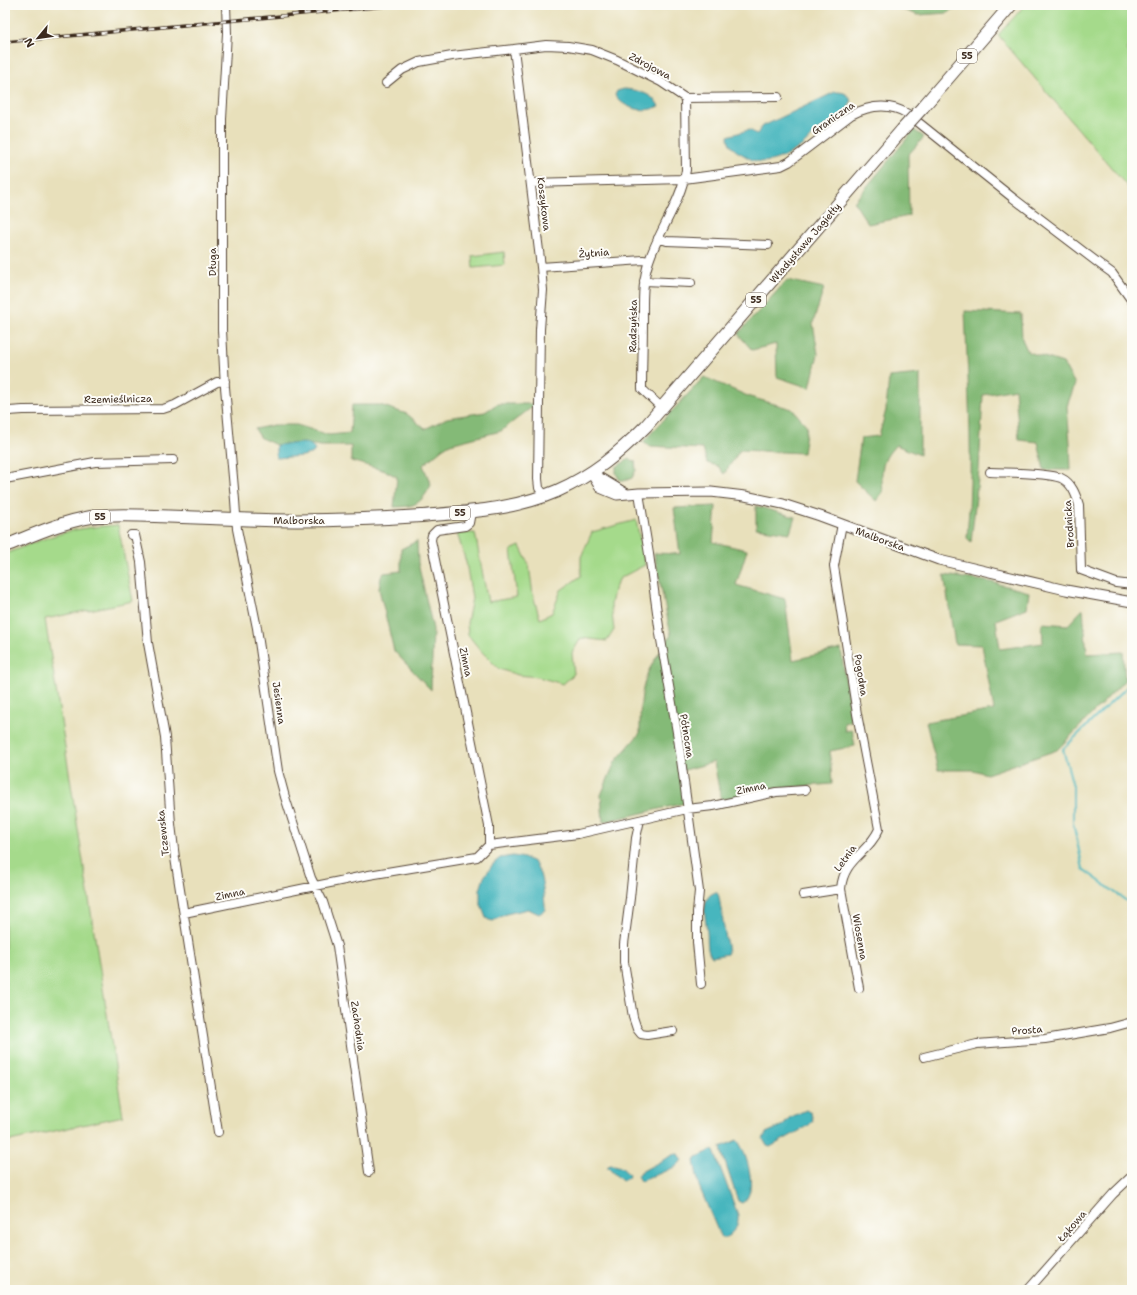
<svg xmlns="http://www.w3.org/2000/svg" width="1137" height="1295" font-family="'Shantell Sans',sans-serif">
	<rect width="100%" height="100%" fill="#fdfcf7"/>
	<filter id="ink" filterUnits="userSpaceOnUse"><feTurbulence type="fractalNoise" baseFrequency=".025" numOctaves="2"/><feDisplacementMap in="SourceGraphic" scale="8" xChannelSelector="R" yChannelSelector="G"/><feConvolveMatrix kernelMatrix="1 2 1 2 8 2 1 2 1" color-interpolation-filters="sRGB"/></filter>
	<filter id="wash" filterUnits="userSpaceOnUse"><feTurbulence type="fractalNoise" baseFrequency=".012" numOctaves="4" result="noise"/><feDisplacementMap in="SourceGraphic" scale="16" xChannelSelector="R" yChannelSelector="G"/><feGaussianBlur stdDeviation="0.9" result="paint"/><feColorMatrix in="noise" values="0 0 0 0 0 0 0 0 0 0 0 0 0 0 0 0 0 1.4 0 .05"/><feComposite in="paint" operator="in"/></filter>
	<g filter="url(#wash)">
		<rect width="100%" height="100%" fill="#e8e0bb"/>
		<path fill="#a5da8b" stroke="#708254" d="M1025,5H1132V41L1127,50L1132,55V192L998,35Z
			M504,252L505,265L473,268L472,256Z
			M636,520L645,565L620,578L614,590L611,605L614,630L607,641L581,638L572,653L574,674L563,684L538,677L518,675L499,669L482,652L468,635L467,623L472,598L466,562L457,533H475L488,602L517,597L511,550L520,546L529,565L533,595L540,619L552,613L561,590L581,576V557L592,532Z
			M118,525L133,601L45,619L123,1116L5,1142V554C28,545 51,535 75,530C89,527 104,526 118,525Z"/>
		<path fill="#84ba77" stroke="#60724a" d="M889,5H959L948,13L918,15Z
			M914,130L924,137L908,155L909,216L868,224L854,202Z
			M787,280L824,288L813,323L818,354L810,388L777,377L776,344L752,350L738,334Z
			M965,311L1021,314L1022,339L1028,352L1063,363L1075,384L1067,406L1070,443L1071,470H1044L1038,442L1019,440L1015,389L983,395L979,470L971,542L967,538C974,462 968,387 965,311Z
			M920,374V455L896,445C880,461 881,472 883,492L876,501L855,481L861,438L879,436L886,410L889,377Z
			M704,377L750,397L792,409L807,426L803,453L740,450L724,474L718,466L707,463L703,449L649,446L643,442Z
			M497,404H536L501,431L450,444L442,449L423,465L431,485C421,504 415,507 394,507L397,477L386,471L351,461V446H321L301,443L276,445L261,438L255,429L274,425H297L329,435L350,433L352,405H380L407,414L425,429L447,418L485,412Z
			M629,459L635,461L636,470L632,478L624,481L619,479L616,473V467Z
			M716,506L713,542L747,550L736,585L785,599L793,660L841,649L851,721L844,723L845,731L852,730L855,746L830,751L832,784L778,788L721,800L714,762L681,771L685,803L603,822L601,795L615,762L640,733C640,713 640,691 648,672C654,659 664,647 671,635L654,553L680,554L674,508Z
			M756,506L795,517L790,533L756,528Z
			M417,541L418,563L433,629L431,690L394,651L379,589L381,577L384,573L401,571V549Z
			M944,575L991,582L1029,592L1027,608L996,620L1000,649L1043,643L1042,623L1068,625L1083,609L1087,654L1123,652L1125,680L1057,750L987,774L973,770H938L926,722L994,710L982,645L955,644Z"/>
		<path fill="#47b6be" stroke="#41706e" d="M624,89C637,90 652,93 659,106C645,114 624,109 615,95L617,91Z
			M835,92C843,92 849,93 851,102C846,117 828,122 817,131C812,135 809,140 804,144C792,153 772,165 756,161C751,160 747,157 742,154C735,151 728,145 728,136L745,131L750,130L756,134L758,133L761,127Z
			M301,443C307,443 313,444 315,450L313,453L303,456L276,458V445Z
			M513,856C519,857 526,858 532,861C542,867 544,895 545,906V910L539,914L528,909L506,914L493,921L489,920L486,918L480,902V890L484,877L493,864L500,858Z
			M716,892L718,894L719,897L728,952L727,954L712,957C706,950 708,941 707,932C706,920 699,897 716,892Z
			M806,1110L811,1113L813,1121L808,1126L770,1147L767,1146L763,1139L766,1133L784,1125L789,1118Z
			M737,1140C747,1152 759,1193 742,1203L738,1201L722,1153L721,1147Z
			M712,1150L714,1151L738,1215C739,1226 734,1231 726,1238H721L699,1186L694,1161L697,1157Z
			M674,1154H678L682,1160L677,1166L642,1181H640L637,1176L639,1173Z
			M611,1165C620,1165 624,1169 629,1175L628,1178L622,1181L608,1168V1166Z"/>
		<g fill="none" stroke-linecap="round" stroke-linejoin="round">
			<path stroke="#47b6be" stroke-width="2" d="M1128,686L1063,749L1073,786V823L1083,869L1132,905"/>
		</g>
	</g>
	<g filter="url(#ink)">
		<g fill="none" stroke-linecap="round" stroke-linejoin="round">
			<g stroke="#554536" stroke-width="10">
				<path id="minor" d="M226,5L227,33L222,119V330L225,387L235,500L237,529L257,628L278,771L285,797L311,878L323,902L337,946L369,1172
					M514,49L546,45L568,46L592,50L617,60L661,82L685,98L778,97
					M386,83L402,70L419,62L452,56L514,49L541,267L543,290L540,329L538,479L539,488L545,496
					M531,183L684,179L781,166L789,162L851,115C870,105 890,103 908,114L1013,198L1101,265L1112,273L1132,301
					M658,238L667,241L768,245
					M541,267L643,260L649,261
					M644,281L691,283
					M662,408L642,389C642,367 643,344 643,322C643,301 642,281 649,261C659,230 681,202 686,170L685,98
					M5,412L9,411L23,410L163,409L175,405L217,382L225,381
					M990,472C1008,473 1045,472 1061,478C1072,483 1076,495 1079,505L1081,570L1116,583L1132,585
					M5,479L95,462L173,460
					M639,493L649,554L660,634L678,738L699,891L697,912V942L701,984
					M471,512L469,523L465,526L437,530L432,535L431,540L489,826V845
					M131,535H135L141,562L148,643L165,737L171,824L175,858L218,1132
					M640,820L636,838L630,898L624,944V962L633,1017L637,1029L641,1034L647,1035L673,1031
					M841,889L859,988
					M803,895L841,889C843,859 869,853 879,829L857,714L834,566L842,524
					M184,913L369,875L477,857L489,845L578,834L687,809L713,806L776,792L805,790
					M924,1057L977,1044L1045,1039L1110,1028L1132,1022
					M1028,1290L1113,1194L1132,1176"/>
			</g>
			<g stroke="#554536" stroke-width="11">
				<path id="tertiary" d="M591,473L600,488L617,495L639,493L711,492L745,496L783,504L820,516L939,560L1066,590L1132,602
					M592,473L627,494"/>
			</g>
			<g stroke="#554536" stroke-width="14">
				<path id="primary" d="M923,107L1011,5
					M5,546C33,535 61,522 91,517C112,514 134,515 155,516C182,517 209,518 236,519C298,522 360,520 421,516C468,512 513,510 557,491C593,475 618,454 646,426L902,130"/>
			</g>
			<use href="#minor" stroke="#fff" stroke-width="8"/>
			<use href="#tertiary" stroke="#fff" stroke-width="9"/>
			<use href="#primary" stroke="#fff" stroke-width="12"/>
			<g stroke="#3b2a1e" stroke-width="3.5">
				<path id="rail" d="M5,42L397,5"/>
			</g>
			<use href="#rail" stroke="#fdfcf7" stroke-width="2" stroke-dasharray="6" stroke-linecap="butt"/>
			<g stroke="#554536" stroke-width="14" stroke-linecap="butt">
				<path id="primary-bridge" d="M902,130L923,107"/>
			</g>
			<use href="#primary-bridge" stroke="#fff" stroke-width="12"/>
		</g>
	</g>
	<g text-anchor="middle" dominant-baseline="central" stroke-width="4" stroke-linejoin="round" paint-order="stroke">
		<g fill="#fdfcf7" stroke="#75695f" stroke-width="1">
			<rect x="957" y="49" width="20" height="14" rx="3"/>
			<rect x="746" y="293" width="20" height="14" rx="3"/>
			<rect x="450" y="506" width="20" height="14" rx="3"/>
			<rect x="90" y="510" width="20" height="14" rx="3"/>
		</g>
		<g font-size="9" font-weight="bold" fill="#3b2a1e">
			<text x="967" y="56">55</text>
			<text x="756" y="300">55</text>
			<text x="460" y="513">55</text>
			<text x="100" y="517">55</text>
		</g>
		<g font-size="10" fill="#3b2a1e" stroke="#fdfcf7">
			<text transform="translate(650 66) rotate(28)">Zdrojowa</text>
			<text transform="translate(833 118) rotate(-35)">Graniczna</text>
			<text transform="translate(544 204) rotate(83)">Koszykowa</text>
			<text transform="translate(805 243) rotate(-49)">Władysława Jagiełły</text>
			<text transform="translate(594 253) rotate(-4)">Żytnia</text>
			<text transform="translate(212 262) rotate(-90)">Długa</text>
			<text transform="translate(633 326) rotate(-89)">Radzyńska</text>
			<text transform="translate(118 399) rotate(-1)">Rzemieślnicza</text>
			<text x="299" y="520">Malborska</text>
			<text transform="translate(1069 524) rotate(-94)">Brodnicka</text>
			<text transform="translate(880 539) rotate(20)">Malborska</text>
			<text transform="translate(466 662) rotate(78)">Zimna</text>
			<text transform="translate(861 675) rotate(81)">Pogodna</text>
			<text transform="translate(279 703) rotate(82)">Jesienna</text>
			<text transform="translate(687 736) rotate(81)">Północna</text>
			<text transform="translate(751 788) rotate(-12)">Zimna</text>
			<text transform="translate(163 833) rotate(-96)">Tczewska</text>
			<text transform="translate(845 858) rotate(-54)">Letnia</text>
			<text transform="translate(230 894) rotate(-12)">Zimna</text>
			<text transform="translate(860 937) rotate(80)">Wiosenna</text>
			<text transform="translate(358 1026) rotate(82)">Zachodnia</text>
			<text transform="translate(1027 1030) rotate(-4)">Prosta</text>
			<text transform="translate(1072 1226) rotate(-49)">Łąkowa</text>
		</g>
	</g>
	<rect width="1137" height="1295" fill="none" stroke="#fdfcf7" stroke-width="20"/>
	<g transform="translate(38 38) rotate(241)" stroke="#fdfcf7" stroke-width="3" paint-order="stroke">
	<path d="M0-3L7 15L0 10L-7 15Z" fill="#3b2a1e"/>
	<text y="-6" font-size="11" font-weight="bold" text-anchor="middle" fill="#3b2a1e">N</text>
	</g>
</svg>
